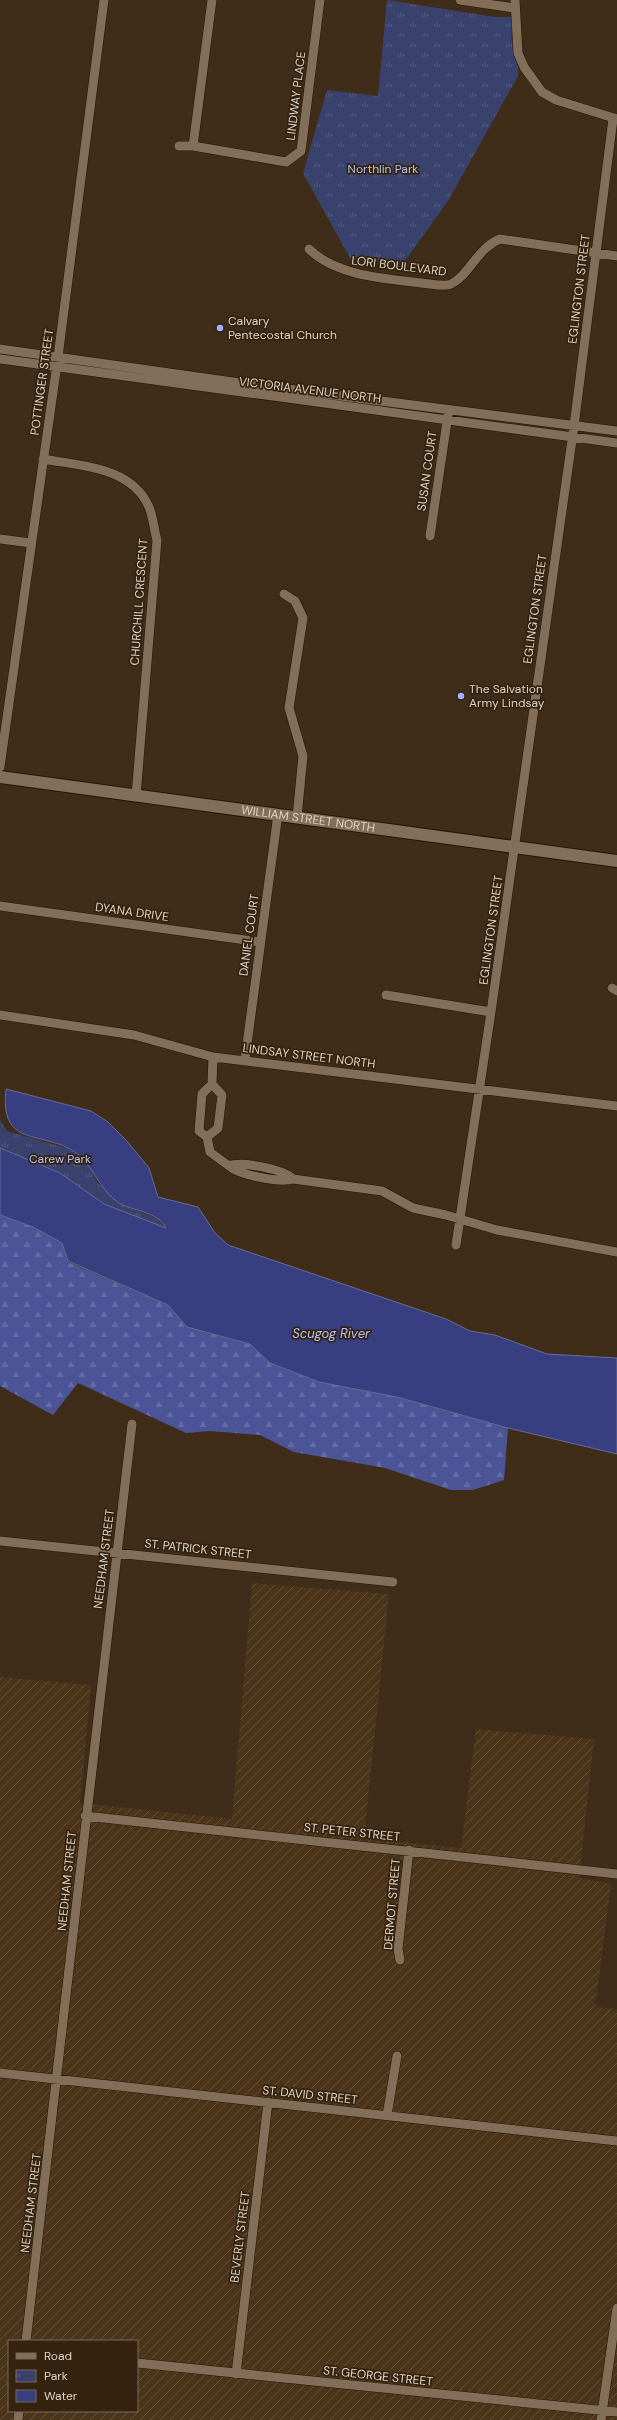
<svg xmlns="http://www.w3.org/2000/svg" width="617" height="2420" font-family="'DM Sans',sans-serif">
	<defs>
		<pattern id="industrial-furrows" width="10" height="10" patternUnits="userSpaceOnUse"><rect width="10" height="10" fill="#4c341a"/><path d="M-1 1l2-2M0 10L10 0M9 11l2-2" fill="none" stroke="#65503a"/></pattern>
		<pattern id="forest-firs" width="22" height="20" patternUnits="userSpaceOnUse"><rect width="22" height="20" fill="#4a5497"/><path d="M5 1l3.5 6h-7zM16 11l3.5 6h-7z" fill="#646ca4"/></pattern>
		<pattern id="park-tufts" width="24" height="20" patternUnits="userSpaceOnUse"><rect width="24" height="20" fill="#39416d"/><path d="M3 7l-1-3M5 7V3M7 7l1-3M15 17l-1-3M17 17v-4M19 17l1-3" fill="none" stroke="#555c80"/></pattern>
	</defs>
	<rect width="100%" height="100%" fill="#3f2d19"/>
	<path fill="url(#industrial-furrows)" fill-rule="evenodd" d="M252,1583L389,1594L364,1838L461,1848L476,1729L594,1739L579,1878L611,1884L595,2007L617,2009V2420H0V1677L91,1685L80,1803L232,1819ZM9,2341H137V2411H9Z"/>
	<path fill="url(#forest-firs)" d="M0,1215L33,1227L62,1243L68,1262L168,1305L187,1327L250,1344L270,1363L319,1382L397,1397L508,1428L504,1480L473,1490H451L385,1468L294,1452L260,1435L210,1431L186,1433L78,1383L53,1415L0,1386Z"/>
	<path fill="url(#park-tufts)" d="M387,0L495,17H514L511,38L518,59V76L448,201L402,265L350,258L303,173L327,90L378,96Z
		M0,1120L7,1131L70,1149L90,1167L97,1182L118,1203L158,1219L167,1229L104,1204L60,1173L0,1148Z"/>
	<path fill="#373f80" stroke="#696b95" d="M6,1089L91,1111L108,1122L126,1140L149,1168L158,1197L198,1207L215,1233L228,1245L446,1319L470,1331L495,1335L547,1354L617,1358V1454L508,1428L397,1397L319,1382L270,1363L250,1344L187,1327L168,1305L68,1261L62,1243L33,1227L0,1215V1148L60,1173L104,1204L166,1228C159,1212 133,1211 119,1203C97,1189 93,1161 70,1149C36,1131 0,1146 6,1089Z"/>
	<g fill="none" stroke-linecap="round" stroke-linejoin="round">
		<g stroke="#261503" stroke-width="10">
			<path id="street" d="M460,0L514,8
				M515,0L518,53L524,67L542,92L556,100L617,119
				M179,146H193L286,162L301,151L320,0
				M193,146L212,0
				M309,249C339,279 397,279 438,285C442,285 448,286 451,284C470,275 476,249 500,239L617,256
				M0,349L247,384L617,431
				M0,359L617,443
				M43,459C80,466 131,466 149,507C153,516 154,530 157,540L136,796
				M430,536L448,415
				M0,539L31,543
				M284,594L295,601L303,618L289,708L303,756L297,817
				M0,767L58,357L104,0
				M0,906L260,942
				M612,988L617,991
				M386,995L491,1012
				M0,1015L134,1035L213,1057L617,1106
				M245,1059L278,814
				M212,1084L213,1057
				M207,1137L199,1131L202,1094L212,1084L222,1095L218,1128L207,1137L210,1152L229,1166C242,1161 283,1169 293,1179C280,1183 239,1175 229,1166
				M293,1179L382,1191L413,1208L446,1215L497,1230L617,1252
				M456,1245L491,1012L574,426L613,119
				M0,1541L393,1582
				M85,1816L617,1874
				M400,1960L398,1949L409,1850
				M0,2073L617,2141
				M387,2115L397,2056
				M26,2341L132,1424
				M137,2363L617,2412
				M236,2374L268,2102
				M18,2420L19,2411
				M601,2420L617,2308"/>
		</g>
		<g stroke="#261503" stroke-width="14">
			<g id="secondary">
				<path id="s1" d="M0,777L617,861"/>
			</g>
		</g>
		<use href="#street" stroke="#836e59" stroke-width="9"/>
		<use href="#secondary" stroke="#836e59" stroke-width="12"/>
	</g>
	<g fill="#a3b2fd" stroke="#35230f" stroke-width="1.5">
		<circle cx="220" cy="328" r="4"/>
		<circle cx="461" cy="696" r="4"/>
	</g>
	<g text-anchor="middle" dominant-baseline="central" stroke-width="3.5" stroke-linejoin="round" paint-order="stroke">
		<g font-size="12" fill="#ded3c7" stroke="#35230f">
			<text transform="translate(296 96) rotate(-83)">LINDWAY PLACE</text>
			<text transform="translate(399 266) rotate(7)">LORI BOULEVARD</text>
			<text transform="translate(579 289) rotate(-83)">EGLINGTON STREET</text>
			<text transform="translate(42 382) rotate(-82)">POTTINGER STREET</text>
			<text transform="translate(310 390) rotate(7)">VICTORIA AVENUE NORTH</text>
			<text transform="translate(427 471) rotate(-82)">SUSAN COURT</text>
			<text transform="translate(139 602) rotate(-86)">CHURCHILL CRESCENT</text>
			<text transform="translate(535 609) rotate(-82)">EGLINGTON STREET</text>
			<text stroke="none"><textPath href="#s1" startOffset="311">WILLIAM STREET NORTH</textPath></text>
			<text transform="translate(132 912) rotate(8)">DYANA DRIVE</text>
			<text transform="translate(491 930) rotate(-82)">EGLINGTON STREET</text>
			<text transform="translate(249 935) rotate(-82)">DANIEL COURT</text>
			<text transform="translate(309 1056) rotate(7)">LINDSAY STREET NORTH</text>
			<text transform="translate(198 1549) rotate(6)">ST. PATRICK STREET</text>
			<text transform="translate(104 1559) rotate(-83)">NEEDHAM STREET</text>
			<text transform="translate(352 1832) rotate(6)">ST. PETER STREET</text>
			<text transform="translate(67 1881) rotate(-84)">NEEDHAM STREET</text>
			<text transform="translate(392 1904) rotate(-85)">DERMOT STREET</text>
			<text transform="translate(310 2095) rotate(6)">ST. DAVID STREET</text>
			<text transform="translate(31 2203) rotate(-83)">NEEDHAM STREET</text>
			<text transform="translate(240 2237) rotate(-83)">BEVERLY STREET</text>
			<text transform="translate(378 2376) rotate(6)">ST. GEORGE STREET</text>
		</g>
		<g font-size="12" fill="#b4c0fa" stroke="#35230f">
			<text x="383" y="169">Northlin Park</text>
			<text x="60" y="1159">Carew Park</text>
		</g>
		<g font-size="12" fill="#ded3c7" stroke="#35230f" text-anchor="start">
			<text x="228" y="321">Calvary<tspan x="228" dy="14">Pentecostal Church</tspan></text>
			<text x="469" y="689">The Salvation<tspan x="469" dy="14">Army Lindsay</tspan></text>
		</g>
		<g font-size="13" font-style="italic" fill="#b5c2fc" stroke="#35230f">
			<text x="331" y="1333">Scugog River</text>
		</g>
	</g>
	<rect x="8" y="2340" width="130" height="72" fill="#35230f" stroke="#796959"/>
	<rect x="16" y="2353" width="20" height="6" fill="#836e59" stroke="#796959"/>
	<text x="44" y="2360" font-size="12" fill="#ded3c7">Road</text>
	<rect x="16" y="2370" width="20" height="12" fill="url(#park-tufts)" stroke="#796959"/>
	<text x="44" y="2380" font-size="12" fill="#ded3c7">Park</text>
	<rect x="16" y="2390" width="20" height="12" fill="#373f80" stroke="#796959"/>
	<text x="44" y="2400" font-size="12" fill="#ded3c7">Water</text>
</svg>
